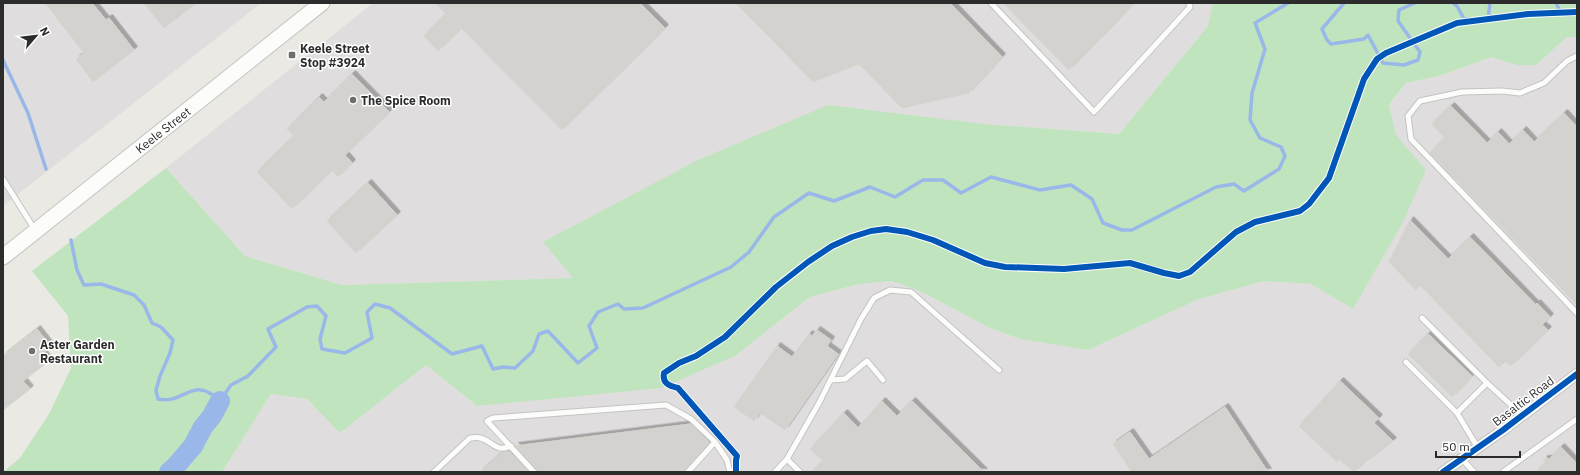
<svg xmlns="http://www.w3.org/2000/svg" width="1580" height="475" font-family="'IBM Plex Sans',sans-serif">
	<defs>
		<filter id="shadow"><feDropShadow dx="3.5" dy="-3.5" stdDeviation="0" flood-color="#0004"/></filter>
	</defs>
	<rect width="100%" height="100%" fill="#eae9e3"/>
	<path fill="#e0ddde" d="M3,3H261L3,206Z
		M373,3H1213L1214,4L1208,26L1119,134L984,124L543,242L574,278L342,285L245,256L166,168Z
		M1567,37H1577V472H222L271,394L307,399L340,433L426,365L477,406L735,356L810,297L859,284L892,281L920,291L990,328L1020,339L1088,350L1199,299L1264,281L1311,284L1353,309L1426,170L1396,135L1389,104L1406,83L1439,76L1493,57L1516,65H1536Z"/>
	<path fill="#c0e5be" d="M1213,3H1577V37H1567L1536,65H1516L1492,57L1439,76L1406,83L1389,104L1396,135L1426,170L1402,224L1353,309L1311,284L1264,281L1199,299L1088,350L1020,339L990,328L920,291L892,281L859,284L810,297L735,356L661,388L477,406L426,365L340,433L307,399L271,394L222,472H3L20,458L49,414L71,368L68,316L32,271L166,168L245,256L342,285L573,278L543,242L698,160L828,105L984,124L1119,134L1208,26Z"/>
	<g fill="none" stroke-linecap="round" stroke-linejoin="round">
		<path stroke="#9ab7e9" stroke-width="3.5" d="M1344,3L1322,29L1327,40L1331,44L1364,39L1368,35L1383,63L1404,65L1418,60L1420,52L1398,21L1399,10L1415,3
			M1453,3L1457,6L1464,19H1488L1490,3
			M1556,3L1560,11L1568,15L1577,10
			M3,60L28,113L46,169
			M71,240L77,270L84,285L101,284L134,295L144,305L152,323L161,327L173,340L170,353L160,376L156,390L158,399C185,405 192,374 220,401L231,385L248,376L276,347L268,329L307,307L317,306L326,316L320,339L322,349L345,353L372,338L367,312L375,304L390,308L452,354L482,346L493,369L503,367L515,368L533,351L539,334L548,331L578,363L597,348L589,326L598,312L618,304L624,309L643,308L731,267L749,252L774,217L809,193L834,201L870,187L895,197L923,180H943L961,193L991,177L1040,190L1071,185L1092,199L1103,223L1122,230H1132L1216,187L1234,184L1244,191L1279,169L1285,156L1281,147L1260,138L1250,120L1252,93L1265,49L1255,23L1288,3"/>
		<path stroke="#9ab7e9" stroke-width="20" d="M169,472L175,467L193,446L203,427L212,416L220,401"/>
	</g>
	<path fill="#d3d2ce" stroke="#d5d5cf" filter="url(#shadow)" d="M45,3H92L106,20L109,18L134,50L93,82L76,59L84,53Z
		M144,3H196L164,28Z
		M435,3H640L665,28L562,130L461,28L438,51L424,36L446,14Z
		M736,3H950L1002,57L969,93L902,108L859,64L813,82Z
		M1003,3H1134L1069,70Z
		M352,74L389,112L345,155L352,163L338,177L332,170L292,209L257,172L294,136L287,129L319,97L324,102Z
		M1451,106L1487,143L1498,132L1509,144L1523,130L1534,142L1564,113L1577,127V305L1430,153L1445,138L1432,124Z
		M368,183L397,215L356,253L327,221Z
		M1410,220L1448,259L1470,237L1536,305L1537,303L1550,317L1542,325L1548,330L1511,366L1505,361L1499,367L1420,285L1416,290L1389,262Z
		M37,329L51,347L43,353L49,361L23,381L30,389L3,410V356Z
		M817,330L831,340L827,346L838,354L785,430L760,413L754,421L734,407L777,346L792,357L809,334L812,336Z
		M1428,334L1472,376L1452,397L1408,354Z
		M1340,381L1379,418L1374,423L1393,441L1369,460L1368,458L1354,472L1339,459L1337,462L1299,426Z
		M882,401L897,416L912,401L984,472H812L823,461L810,449L844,413L858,428Z
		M1225,407L1268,472H1132L1113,444L1130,432L1149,459Z
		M691,424L709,442L684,472H538L515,446Z
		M1561,447L1577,464V472H1536L1544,464V459H1549Z
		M509,451L529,472H480L503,452Z"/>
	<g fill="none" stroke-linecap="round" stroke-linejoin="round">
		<g stroke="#c4c4c3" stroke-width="7">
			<path id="lane" d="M991,3L1094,112L1190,7L1189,3
				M1577,56L1567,61L1544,83L1520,93L1502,91L1462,92L1420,101L1408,116L1411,139L1577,313
				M3,179L35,230
				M1422,318L1487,383
				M1406,362L1457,413
				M831,380L845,379L867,361L883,380
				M715,442L727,460L730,472
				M1478,448L1457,413L1487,383L1510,404L1521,416
				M787,459L819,403L861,319L874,298L890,290L911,292L999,370
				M1462,459L1474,472
				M434,472L470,438C473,438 478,437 480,438C493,441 495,453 511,446
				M534,472L487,421L493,418L666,405L691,419L715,442L688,472
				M775,472L787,459L800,472
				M1503,472L1577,419"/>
		</g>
		<g stroke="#c4c4c3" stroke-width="12">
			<path id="street" d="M1443,472L1503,430L1577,374"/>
		</g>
		<g stroke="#c4c4c3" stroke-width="17">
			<path id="secondary" d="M3,257L322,3"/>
		</g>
		<use href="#lane" stroke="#fcfcfb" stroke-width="5"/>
		<use href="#street" stroke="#fcfcfb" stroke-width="10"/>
		<use href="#secondary" stroke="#fcfcfb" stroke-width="15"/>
		<g stroke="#fff" stroke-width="8">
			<path id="cycleway" d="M736,472V460L737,456L678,388C669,386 662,383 664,373L679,363L696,356L725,337L776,287L808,262L832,246L852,237L871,231L886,229L907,232L933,240L985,263L1005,267L1064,269L1130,263L1164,273L1179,276L1190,272L1236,232L1255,222L1300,211L1309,204L1329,178L1364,79L1377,59L1386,53L1457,23L1528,14L1577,12
				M1443,472L1503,430L1577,374"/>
		</g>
		<use href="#cycleway" stroke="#0057b8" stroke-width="6"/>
	</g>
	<g fill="#6e6e6c" stroke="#fff" stroke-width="1.5">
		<rect x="288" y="51" width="8" height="8" rx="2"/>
		<circle cx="353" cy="100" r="4"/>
		<circle cx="32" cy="351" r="4"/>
	</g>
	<g text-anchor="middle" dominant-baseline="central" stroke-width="3" stroke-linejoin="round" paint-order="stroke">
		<g font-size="12" font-weight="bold" fill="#2c2c2c" stroke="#fff" text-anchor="start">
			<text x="300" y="48">Keele Street<tspan x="300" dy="14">Stop #3924</tspan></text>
			<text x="361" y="100">The Spice Room</text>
			<text x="40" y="344">Aster Garden<tspan x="40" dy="14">Restaurant</tspan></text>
		</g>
		<g font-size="12" fill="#2c2c2c" stroke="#fff">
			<text transform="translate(163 130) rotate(-38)">Keele Street</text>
			<text transform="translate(1523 401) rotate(-37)">Basaltic Road</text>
		</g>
	</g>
	<rect width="1580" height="475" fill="none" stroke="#2c2c2c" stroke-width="8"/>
	<g transform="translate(36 36) rotate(62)" stroke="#ffffff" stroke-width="3" paint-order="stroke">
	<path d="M0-3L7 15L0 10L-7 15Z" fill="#2c2c2c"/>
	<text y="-6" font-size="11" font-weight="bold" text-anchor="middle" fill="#2c2c2c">N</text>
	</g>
	<path d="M1436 451v6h84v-6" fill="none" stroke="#2c2c2c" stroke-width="2"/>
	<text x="1442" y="451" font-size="12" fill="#2c2c2c" stroke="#ffffff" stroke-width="3" paint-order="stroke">50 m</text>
</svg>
